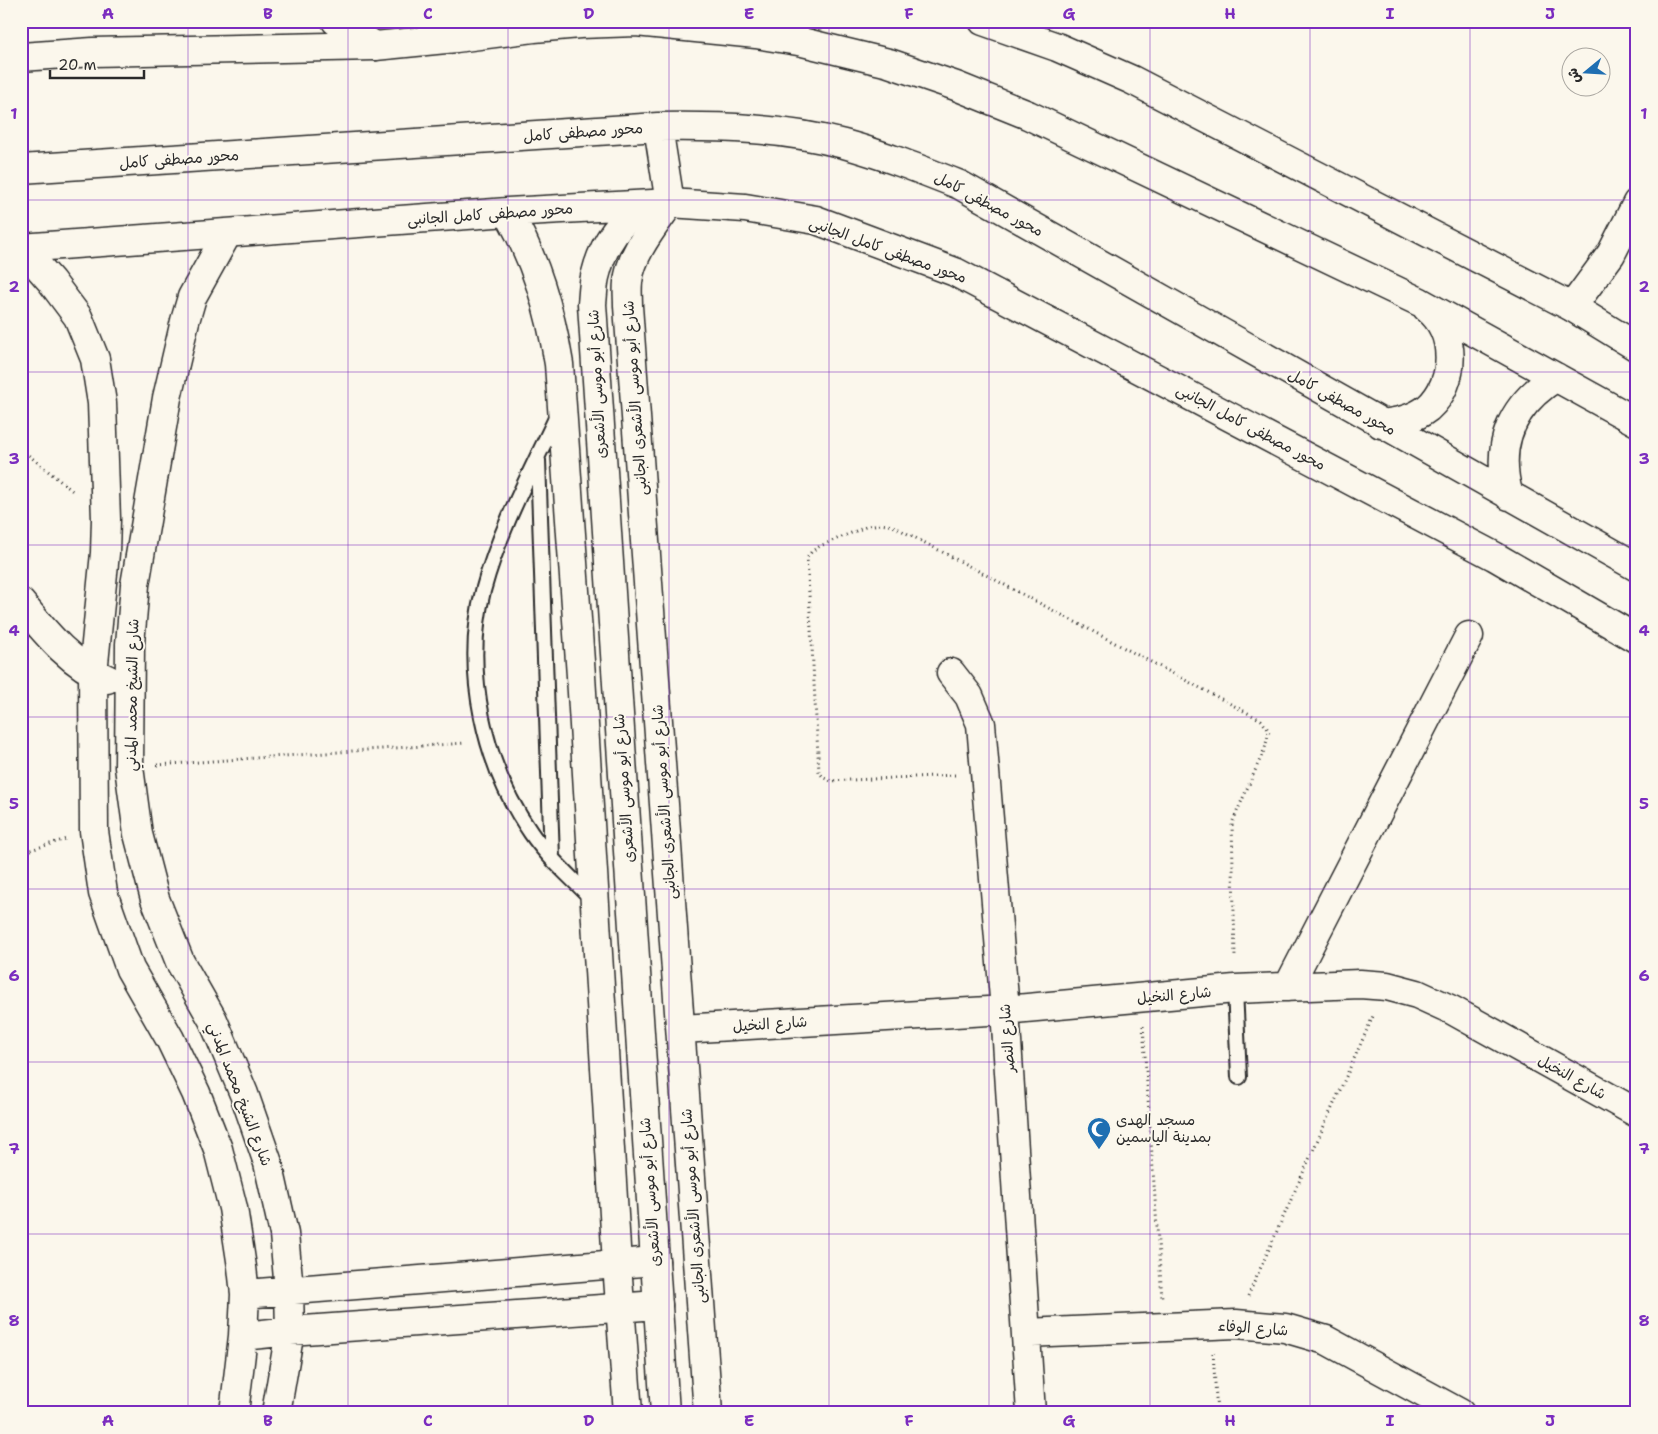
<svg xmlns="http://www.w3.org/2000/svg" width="1658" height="1434" font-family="'Shantell Sans','Playpen Sans Arabic',sans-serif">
	<rect width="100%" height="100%" fill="#fbf7ec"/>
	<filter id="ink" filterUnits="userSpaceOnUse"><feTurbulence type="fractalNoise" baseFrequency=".02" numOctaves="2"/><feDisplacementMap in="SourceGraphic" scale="10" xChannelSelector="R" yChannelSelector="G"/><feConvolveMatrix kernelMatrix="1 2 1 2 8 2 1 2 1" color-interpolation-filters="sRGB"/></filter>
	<g filter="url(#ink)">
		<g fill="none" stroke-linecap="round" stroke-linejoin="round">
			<g stroke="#2b2b2b" stroke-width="18">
				<path id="service" d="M557,416C531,471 499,531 483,591C463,671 484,766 531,833C548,858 572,878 593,900
					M538,460L552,858
					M1235,989L1239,1077"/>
			</g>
			<g stroke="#2b2b2b" stroke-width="31">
				<path id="minor" d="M670,203C654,226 631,253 628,282C627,290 628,298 628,306L708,1413
					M227,234L192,297L185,321L167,398L135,585L130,644L129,767L138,834L155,899L180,962L213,1020L244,1094L268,1163L284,1234L289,1290L290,1331L276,1413
					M22,248L51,281L78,317L95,359L102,403L106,519L105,553L93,673L94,831L103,893L130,969L170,1039L196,1093L218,1149L233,1208L242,1267L245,1294L243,1336L234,1413
					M1572,307L1611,254L1637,203
					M21,603C45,632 70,664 107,679
					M951,673L969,696L981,724L1005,1010L1031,1413
					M1288,987L1469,636
					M681,1029L1005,1010L1235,989L1360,984L1387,986L1417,994L1452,1010L1637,1113
					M245,1294L655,1261
					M1026,1333L1236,1324L1285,1328L1326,1340L1460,1413
					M243,1336L290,1331L658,1305"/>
			</g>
			<g stroke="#2b2b2b" stroke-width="31">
				<path id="tertiary" d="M336,21L375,46
					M983,21L1057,47L1132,80L1572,307L1637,347
					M654,206C621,212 602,247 595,277C593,286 593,295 592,304L665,1413
					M508,212C536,261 550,309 559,364L581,676L617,1264L628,1413
					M21,248L508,212L670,203L745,208L816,220L955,272L1494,556L1637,639"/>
			</g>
			<g stroke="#2b2b2b" stroke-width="31">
				<path id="primary" d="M21,57L93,52L375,46L456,38L534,28L580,24L636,22L756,34L798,41L889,63L956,86L1028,115L1420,302L1637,422
					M658,127L670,203
					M21,169L658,127C721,126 784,128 844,144C884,155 922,170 960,185L1637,567
					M1381,424C1398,422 1414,419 1428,408C1457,382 1457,332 1427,308
					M1509,496C1494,445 1511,405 1556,377"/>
			</g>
			<path stroke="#2b2b2b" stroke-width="3" stroke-dasharray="1 4" stroke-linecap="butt" d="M21,449L75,493
				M157,765L465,743
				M955,775L831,781L824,778L819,772L807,558L812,551L820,546L868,526L880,524L893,526L1261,720L1269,731L1265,748L1232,823L1235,958
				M21,853L66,839
				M1143,1026L1162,1299
				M1248,1296L1374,1014
				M1213,1353L1217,1413"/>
			<use href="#service" stroke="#fbf7ec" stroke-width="14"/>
			<use href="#minor" stroke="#fbf7ec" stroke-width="28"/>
			<use href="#tertiary" stroke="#fbf7ec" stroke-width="28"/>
			<use href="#primary" stroke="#fbf7ec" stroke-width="28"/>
		</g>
	</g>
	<path fill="none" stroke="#7b2cbf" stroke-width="1" stroke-opacity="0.55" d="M188,21V1413M348,21V1413M508,21V1413M669,21V1413M829,21V1413M989,21V1413M1150,21V1413M1310,21V1413M1470,21V1413M21,200H1637M21,372H1637M21,545H1637M21,717H1637M21,889H1637M21,1062H1637M21,1234H1637"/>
	<defs>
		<g id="mosque-pin" transform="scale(1.25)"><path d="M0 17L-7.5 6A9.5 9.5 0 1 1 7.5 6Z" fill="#1f6fb2" stroke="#fbf7ec"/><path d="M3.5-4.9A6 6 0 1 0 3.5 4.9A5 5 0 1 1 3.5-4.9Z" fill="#fff"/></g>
	</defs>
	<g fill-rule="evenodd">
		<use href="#mosque-pin" x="1099" y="1129"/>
	</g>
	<g text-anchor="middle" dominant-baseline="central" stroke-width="4" stroke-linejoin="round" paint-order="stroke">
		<g font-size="15" fill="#2b2b2b" stroke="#fbf7ec">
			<text transform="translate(583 132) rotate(-4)">محور مصطفى كامل</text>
			<text transform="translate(179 159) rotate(-4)">محور مصطفى كامل</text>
			<text transform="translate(989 204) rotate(28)">محور مصطفى كامل</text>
			<text transform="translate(490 214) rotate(-4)">محور مصطفى كامل الجانبى</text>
			<text transform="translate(888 250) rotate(20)">محور مصطفى كامل الجانبى</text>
			<text transform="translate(597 384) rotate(-93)">شارع أبو موسى الأشعرى</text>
			<text transform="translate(635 398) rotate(-94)">شارع أبو موسى الأشعرى الجانبى</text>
			<text transform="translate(1342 402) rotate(29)">محور مصطفى كامل</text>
			<text transform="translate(1251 427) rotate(28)">محور مصطفى كامل الجانبى</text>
			<text transform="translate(132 695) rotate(-89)">شارع الشيخ محمد المدني</text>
			<text transform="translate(624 788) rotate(-94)">شارع أبو موسى الأشعرى</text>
			<text transform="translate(664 802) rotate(-94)">شارع أبو موسى الأشعرى الجانبى</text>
			<text transform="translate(1174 995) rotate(-5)">شارع النخيل</text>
			<text transform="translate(770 1024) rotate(-4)">شارع النخيل</text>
			<text transform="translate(1007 1038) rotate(-94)">شارع النصر</text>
			<text transform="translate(1572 1077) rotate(29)">شارع النخيل</text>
			<text transform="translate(240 1094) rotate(69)">شارع الشيخ محمد المدني</text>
			<text transform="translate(650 1192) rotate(-94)">شارع أبو موسى الأشعرى</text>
			<text transform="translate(693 1206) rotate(-94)">شارع أبو موسى الأشعرى الجانبى</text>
			<text transform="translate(1253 1328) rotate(4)">شارع الوفاء</text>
		</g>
		<g font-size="15" fill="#2b2b2b" stroke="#fbf7ec" text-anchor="start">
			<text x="1116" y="1120">مسجد الهدى<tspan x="1116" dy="17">بمدينة الياسمين</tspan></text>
		</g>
	</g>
	<rect width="1658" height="1434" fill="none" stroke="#fbf7ec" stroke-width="55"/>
	<g transform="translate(1586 72) rotate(252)"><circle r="24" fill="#fbf7ec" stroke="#a8a59f"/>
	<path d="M0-4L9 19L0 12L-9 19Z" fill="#1f6fb2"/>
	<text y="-8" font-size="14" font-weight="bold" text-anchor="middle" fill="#2b2b2b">ش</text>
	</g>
	<path d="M50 70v8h94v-8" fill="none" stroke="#2b2b2b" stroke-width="2.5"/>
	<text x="58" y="70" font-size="15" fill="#2b2b2b" stroke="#fbf7ec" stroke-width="4" paint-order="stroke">20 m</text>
	<rect x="28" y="28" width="1602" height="1378" fill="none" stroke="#7b2cbf" stroke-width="2"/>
	<g font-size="16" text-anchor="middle" font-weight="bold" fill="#7b2cbf">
		<text x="108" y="19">A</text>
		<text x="268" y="19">B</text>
		<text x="428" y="19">C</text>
		<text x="589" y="19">D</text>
		<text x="749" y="19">E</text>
		<text x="909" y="19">F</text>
		<text x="1069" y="19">G</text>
		<text x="1230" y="19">H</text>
		<text x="1390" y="19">I</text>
		<text x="1550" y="19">J</text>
		<text x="14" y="119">1</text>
		<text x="1644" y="119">1</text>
		<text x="14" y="292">2</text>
		<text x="1644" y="292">2</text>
		<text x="14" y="464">3</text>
		<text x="1644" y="464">3</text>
		<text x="14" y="636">4</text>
		<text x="1644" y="636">4</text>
		<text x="14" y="809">5</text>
		<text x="1644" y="809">5</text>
		<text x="14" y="981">6</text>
		<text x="1644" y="981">6</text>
		<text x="14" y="1154">7</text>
		<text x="1644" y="1154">7</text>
		<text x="14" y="1326">8</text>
		<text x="1644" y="1326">8</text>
		<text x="108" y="1426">A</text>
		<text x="268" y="1426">B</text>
		<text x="428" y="1426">C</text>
		<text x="589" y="1426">D</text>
		<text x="749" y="1426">E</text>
		<text x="909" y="1426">F</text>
		<text x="1069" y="1426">G</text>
		<text x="1230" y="1426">H</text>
		<text x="1390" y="1426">I</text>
		<text x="1550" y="1426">J</text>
	</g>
</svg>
